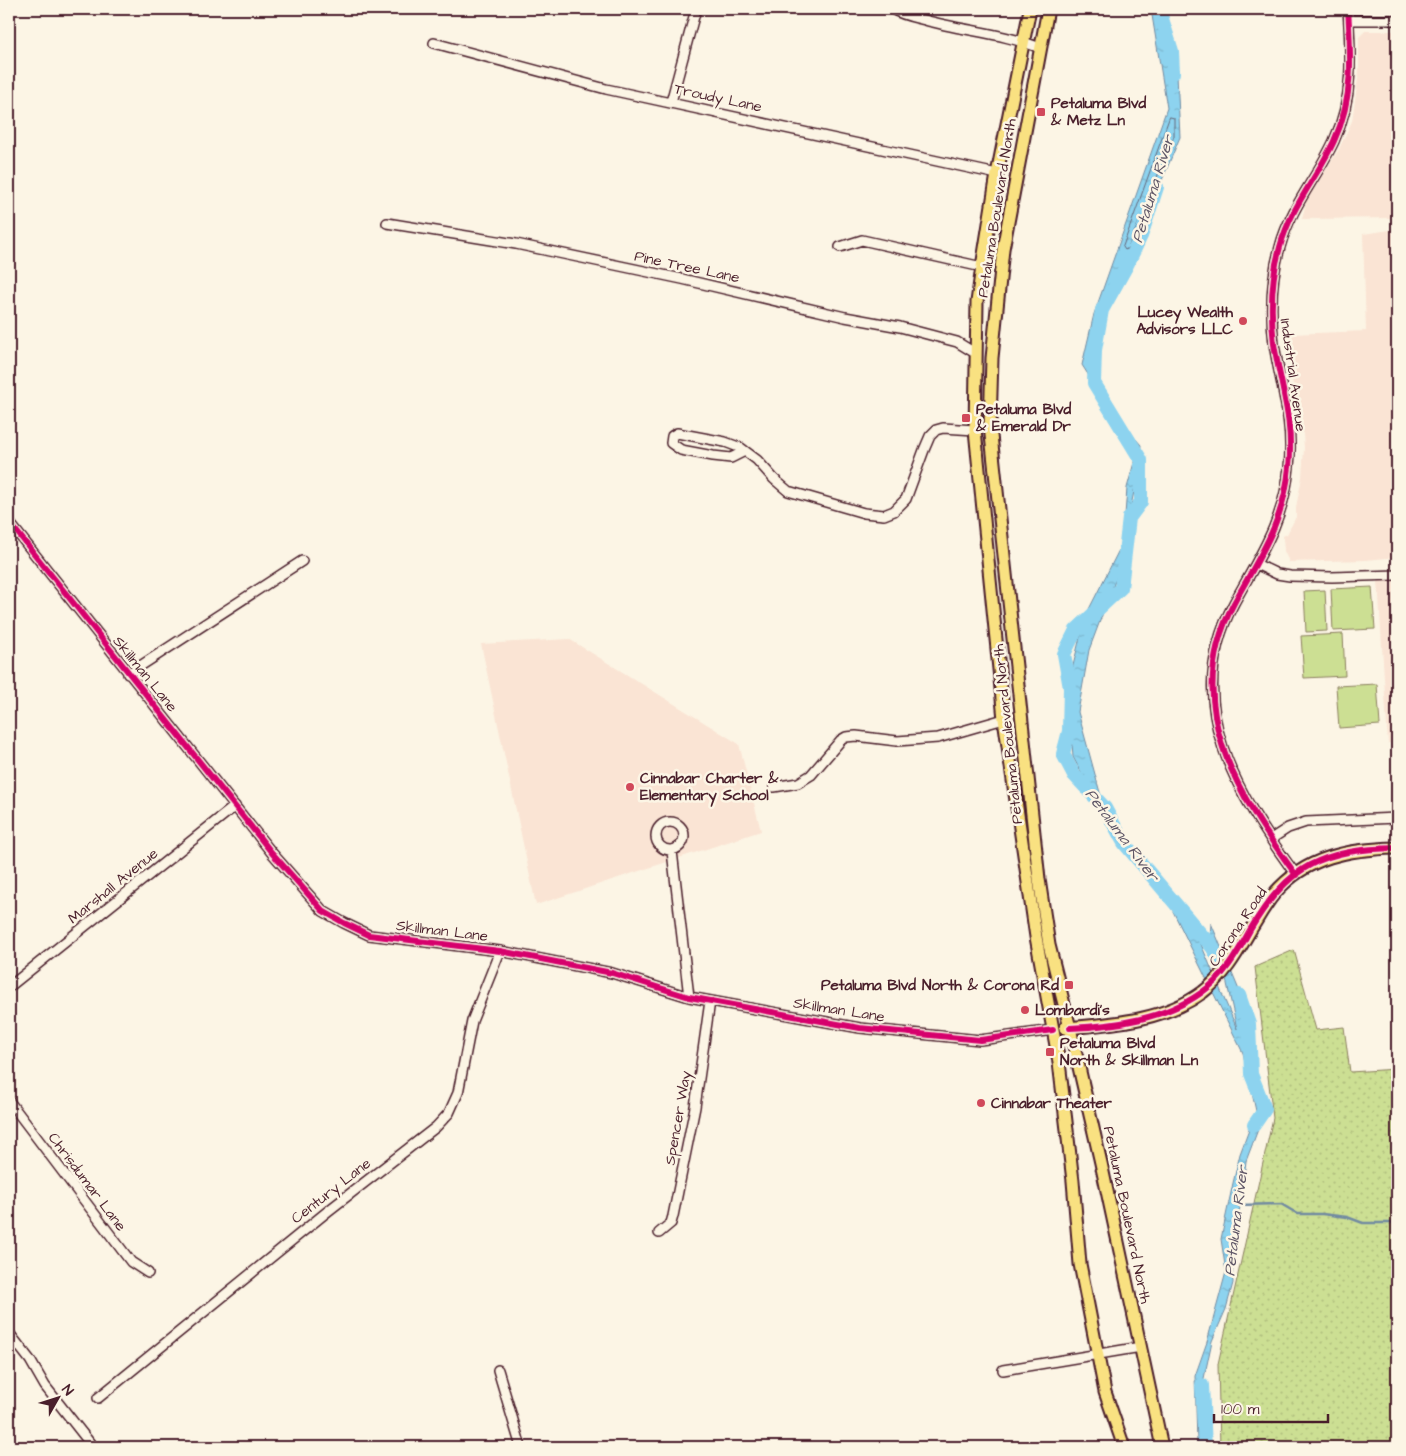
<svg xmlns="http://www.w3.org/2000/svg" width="1406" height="1456" font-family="'Architects Daughter',sans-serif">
	<defs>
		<pattern id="grass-dots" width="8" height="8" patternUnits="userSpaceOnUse" patternTransform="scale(1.25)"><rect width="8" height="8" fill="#ccdf93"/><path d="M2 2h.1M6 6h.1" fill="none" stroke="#b1bf7f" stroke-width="1.8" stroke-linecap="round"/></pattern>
		<pattern id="water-ripples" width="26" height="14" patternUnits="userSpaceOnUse" patternTransform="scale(1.25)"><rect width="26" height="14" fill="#8dd3ef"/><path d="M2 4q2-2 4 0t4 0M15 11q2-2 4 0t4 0" fill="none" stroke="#7bb5cd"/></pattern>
	</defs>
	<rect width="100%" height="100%" fill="#fcf5e5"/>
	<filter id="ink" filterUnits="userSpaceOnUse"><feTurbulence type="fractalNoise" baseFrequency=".02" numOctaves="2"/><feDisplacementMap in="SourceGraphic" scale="10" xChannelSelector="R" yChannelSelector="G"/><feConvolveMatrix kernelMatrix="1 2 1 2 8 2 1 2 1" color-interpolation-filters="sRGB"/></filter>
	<g filter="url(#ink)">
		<path fill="#fae4d4" d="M1365,31H1397V218L1302,219L1306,202L1339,149L1352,121L1359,72V37Z
			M1397,229V557L1366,560L1289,562L1284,551L1283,536L1287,534L1296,517V507L1302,477L1304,448L1302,420L1292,381L1295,373L1291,334L1366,331L1363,234Z
			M1378,581H1397V743H1388Z
			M569,639L739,744L761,831L536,905L481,644Z"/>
		<path fill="url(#grass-dots)" stroke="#8b7f5f" d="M1294,950L1316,1030L1344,1027L1350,1072L1397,1069V1447H1220L1218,1364L1273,1118L1255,967Z"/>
		<path fill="#ccdf93" stroke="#8b7f5f" d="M1372,587L1375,629L1333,631L1331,589Z
			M1325,590L1327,631L1306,632L1304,591Z
			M1343,634L1345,676L1304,678L1301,636Z
			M1377,684L1380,725L1339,728L1336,686Z"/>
		<path fill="url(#water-ripples)" stroke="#728ba1" d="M1151,9H1161L1177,75L1180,137L1116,290L1096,328L1090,367L1123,424L1141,445L1139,467L1131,506L1132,536L1089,650L1078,712L1102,800L1132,847L1189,916L1237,1029L1226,979L1210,938L1211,923L1244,1002L1250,1058L1265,1111L1246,1161L1241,1201L1232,1251L1233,1283L1226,1309L1212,1341L1203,1383V1440L1206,1447H1199L1197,1442L1195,1376L1207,1342L1226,1272L1221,1239L1233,1183L1240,1154L1256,1111L1243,1053L1163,891L1105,817L1073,757L1068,686L1085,617L1123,542L1127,488L1136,455L1108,406L1082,365L1094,314L1167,108Z"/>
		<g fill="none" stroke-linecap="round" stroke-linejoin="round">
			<path stroke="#656779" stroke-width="1" d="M1170,117L1174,118V136L1128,248L1125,250L1123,247Z"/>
			<path stroke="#728ba1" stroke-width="2.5" d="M1238,1205L1281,1204L1298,1214H1322L1347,1217L1363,1223H1397"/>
			<path stroke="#8dd3ef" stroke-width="14" d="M1159,9L1172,51L1173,73
				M1157,187L1141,236L1127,265L1102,310L1095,350L1094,383L1141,460V502L1129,518L1121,588L1076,630L1064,654L1070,688L1069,731L1063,754L1074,775L1105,808L1124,843L1212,947L1225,969
				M1239,995L1249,1024L1251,1074L1265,1109L1254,1125
				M1202,1385L1205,1447"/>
			<g stroke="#4a1f2b" stroke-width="12">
				<path id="minor" d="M892,9C902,15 913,17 925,20C963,31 1004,33 1040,48
					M1349,20H1397
					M434,43L606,89L997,174
					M671,102L696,9
					M387,223L516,244L682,279L845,317L900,327L957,342L975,353
					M840,247L862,240L982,267
					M745,451L731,458L713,456L681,450L671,443L672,436L677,433L725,442L741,448L757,460L774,479L788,491L864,513L884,515L894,511L906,499L924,450L930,436L936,430L943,428L975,430
					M9,522L272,853L323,911L344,923L369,935L500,951L612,973L689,997L860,1028L980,1040L1053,1030
					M1256,564L1277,574L1290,576L1332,577L1397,575
					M128,674L302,561
					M774,787L798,783L811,775L841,740L846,737L856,736L897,741L938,738L1004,719
					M656 836a14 14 0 1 1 28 0a14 14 0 1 1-28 0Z
					M1271,839L1288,828L1306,822L1397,818
					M672,851L689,997
					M1296,875C1237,794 1180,704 1234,603C1259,557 1284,522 1289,467C1294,422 1281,388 1274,344C1270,311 1271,279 1280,247C1291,206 1317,178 1334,141C1354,98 1351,54 1348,9
					M9,987L235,806
					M9,1101L131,1262L148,1273
					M659,1233L671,1223L673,1216L695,1107L710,1001
					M9,1333L30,1360L45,1386L93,1447
					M498,1370L521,1447
					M1003,1370L1141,1347
					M98,1398L328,1211L436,1127L449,1113L458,1093L472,1021L500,951"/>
			</g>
			<g stroke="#4a1f2b" stroke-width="15">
				<path id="major" d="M1030,9L997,174L982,267L977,302L975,430L1004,719L1036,937L1059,1062L1073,1181L1080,1264L1105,1392L1124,1447
					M1048,9L1003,249L992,358L990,426L1039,879L1049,945L1070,1028L1101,1163L1162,1447
					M1065,1028C1112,1024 1164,1021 1203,992C1226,974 1237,953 1251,929C1258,918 1265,905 1274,894C1306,856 1350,849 1397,848"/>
			</g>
			<use href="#minor" stroke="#fcf5e5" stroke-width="9"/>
			<use href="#major" stroke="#f9e181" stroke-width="11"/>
			<g stroke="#fcf5e5" stroke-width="9">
				<path id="cycleway" d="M9,522L272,853L323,911L344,923L369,935L500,951L612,973L689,997L860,1028L980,1040L1053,1030
					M1296,875C1237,794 1180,704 1234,603C1259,557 1284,522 1289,467C1294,422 1281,388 1274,344C1270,311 1271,279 1280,247C1291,206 1317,178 1334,141C1354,98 1351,54 1348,9
					M1070,1028C1115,1026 1164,1019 1201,993C1224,977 1237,954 1250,930C1288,865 1323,849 1397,848"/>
			</g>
			<use href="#cycleway" stroke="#d6006c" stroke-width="6"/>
		</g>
	</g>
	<g fill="#d1495b" stroke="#fcf5e5" stroke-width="2">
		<rect x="1036" y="107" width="10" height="10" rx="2.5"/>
		<circle cx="1243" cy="321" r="5"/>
		<rect x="961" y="413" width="10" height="10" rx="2.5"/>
		<circle cx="630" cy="787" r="5"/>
		<rect x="1064" y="980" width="10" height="10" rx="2.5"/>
		<circle cx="1025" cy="1010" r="5"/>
		<rect x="1045" y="1047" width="10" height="10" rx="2.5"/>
		<circle cx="981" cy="1103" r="5"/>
	</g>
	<g text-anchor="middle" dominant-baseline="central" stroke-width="5" stroke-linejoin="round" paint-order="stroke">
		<g font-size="15" fill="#4a1f2b" stroke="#fcf5e5">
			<text transform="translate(718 98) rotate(12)">Troudy Lane</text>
			<text transform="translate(997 208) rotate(-81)">Petaluma Boulevard North</text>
			<text transform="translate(687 267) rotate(12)">Pine Tree Lane</text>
			<text transform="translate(1293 375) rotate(82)">Industrial Avenue</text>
			<text transform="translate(145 674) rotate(51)">Skillman Lane</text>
			<text transform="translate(1008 734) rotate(-96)">Petaluma Boulevard North</text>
			<text transform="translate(113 886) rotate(-39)">Marshall Avenue</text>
			<text transform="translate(1238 927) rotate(-56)">Corona Road</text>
			<text transform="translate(442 931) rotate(7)">Skillman Lane</text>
			<text transform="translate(839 1010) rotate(9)">Skillman Lane</text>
			<text transform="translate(678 1118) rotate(-80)">Spencer Way</text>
			<text transform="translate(87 1182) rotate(53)">Chrisdumar Lane</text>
			<text transform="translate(331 1191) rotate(-38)">Century Lane</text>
			<text transform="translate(1127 1215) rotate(78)">Petaluma Boulevard North</text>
		</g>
		<g font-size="15" font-weight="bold" fill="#4a1f2b" stroke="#fcf5e5" text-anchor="start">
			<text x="1051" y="103">Petaluma Blvd<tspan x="1051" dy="17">&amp; Metz Ln</tspan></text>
			<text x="1233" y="312" text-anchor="end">Lucey Wealth<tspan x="1233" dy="17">Advisors LLC</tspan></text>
			<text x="976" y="409">Petaluma Blvd<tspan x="976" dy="17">&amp; Emerald Dr</tspan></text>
			<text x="640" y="778">Cinnabar Charter &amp;<tspan x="640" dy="17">Elementary School</tspan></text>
			<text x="1059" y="985" text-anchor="end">Petaluma Blvd North &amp; Corona Rd</text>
			<text x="1035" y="1010">Lombardi's</text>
			<text x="1060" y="1043">Petaluma Blvd<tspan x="1060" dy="17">North &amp; Skillman Ln</tspan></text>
			<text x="991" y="1103">Cinnabar Theater</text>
		</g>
		<g font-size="16" font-style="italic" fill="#5e5566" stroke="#fcf5e5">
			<text transform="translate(1153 189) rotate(-73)">Petaluma River</text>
			<text transform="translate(1122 835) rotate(53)">Petaluma River</text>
			<text transform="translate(1236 1221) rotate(-83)">Petaluma River</text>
		</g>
	</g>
	<rect width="1406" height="1456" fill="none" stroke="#fcf5e5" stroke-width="30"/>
	<rect x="15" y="15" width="1376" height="1426" fill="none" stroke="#4a1f2b" stroke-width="2" filter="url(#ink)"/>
	<g transform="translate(58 1398) rotate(51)" stroke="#fcf5e5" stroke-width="4" paint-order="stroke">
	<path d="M0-4L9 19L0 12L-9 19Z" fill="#4a1f2b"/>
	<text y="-8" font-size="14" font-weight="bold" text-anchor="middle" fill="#4a1f2b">N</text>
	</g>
	<path d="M1214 1414v8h114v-8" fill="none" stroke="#4a1f2b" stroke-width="2.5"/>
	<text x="1221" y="1414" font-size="15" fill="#4a1f2b" stroke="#fcf5e5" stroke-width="4" paint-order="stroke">100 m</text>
</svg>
